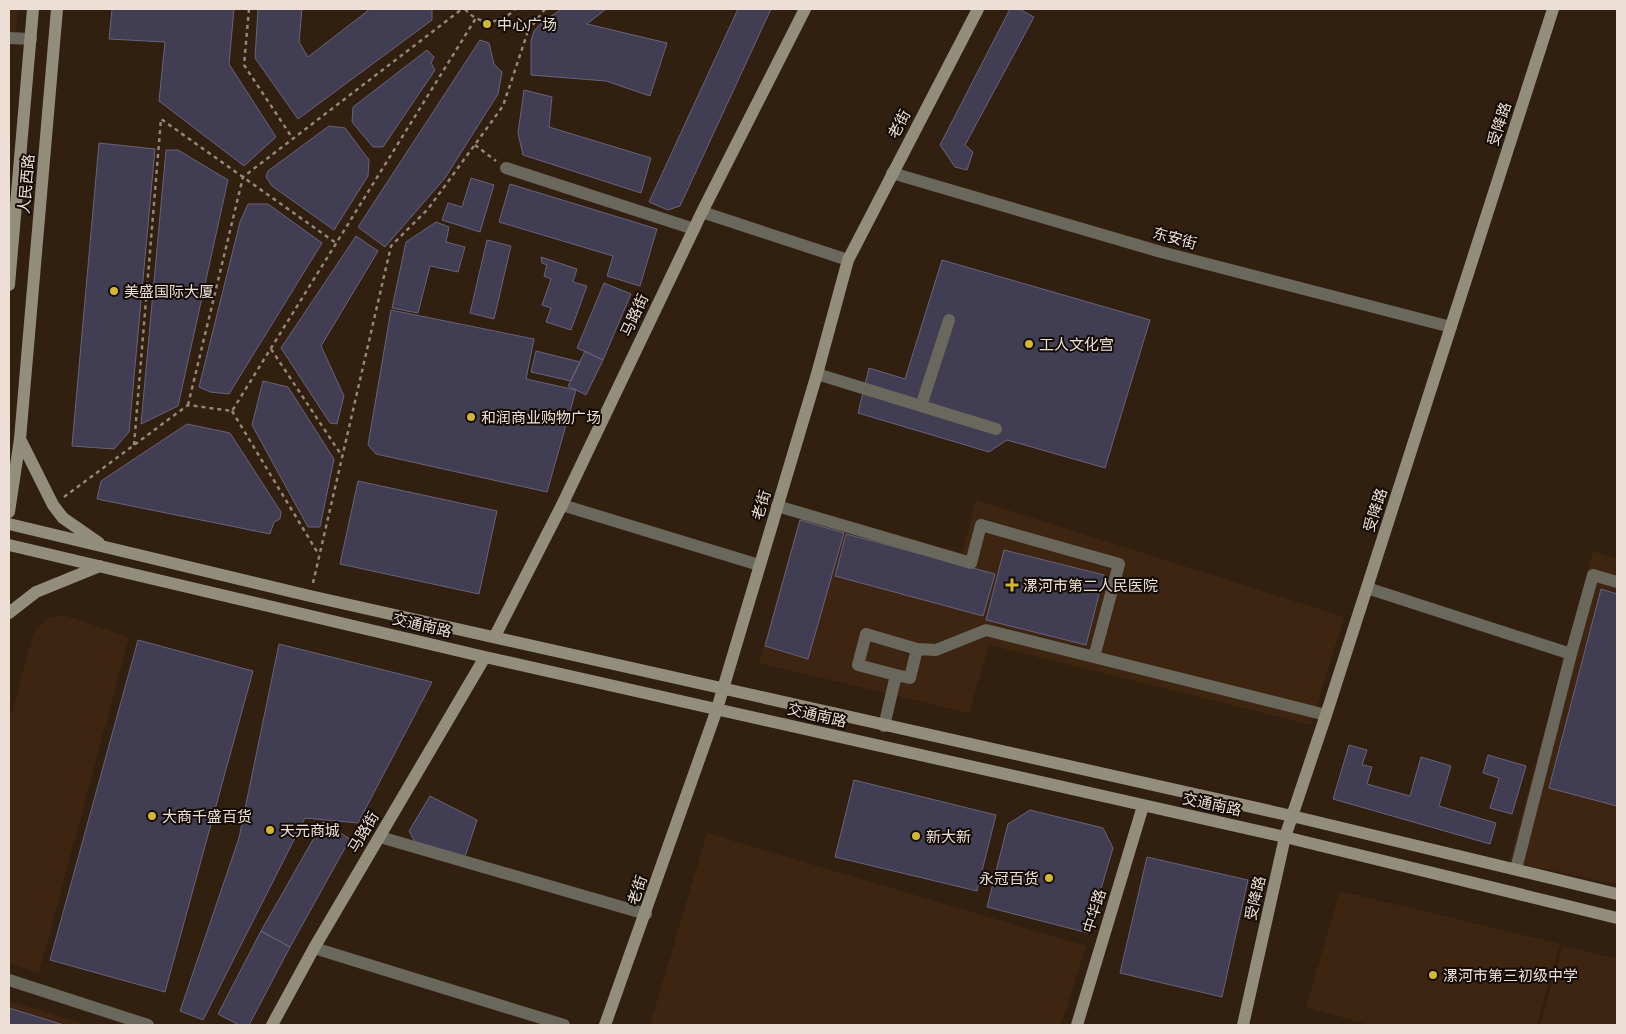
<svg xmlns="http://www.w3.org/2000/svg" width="1626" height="1034" font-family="Poppins,'Noto Sans SC',sans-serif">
	<rect width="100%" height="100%" fill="#311f10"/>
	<path fill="#3e2512" d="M9,9H18L16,33L9,32Z
		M976,500L1344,617L1311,725L989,645L969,713L759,663L802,507L962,553Z
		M1593,551L1617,559V884L1509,862Z
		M67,616L129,637L39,973L9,963V723L34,631L48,617Z
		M707,833L1086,946L1061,1025H650Z
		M1340,891L1560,944L1537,1025H1369L1306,1007Z
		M1563,946L1617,959V1025H1540Z
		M9,1001L88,1025H9Z"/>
	<path fill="#413d53" stroke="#68637c" d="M112,9H234L229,64L276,137L244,166L159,101L165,42L109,39Z
		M258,9H302L299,42L308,57L370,9H432V20L298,119L255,58Z
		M562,9H606L587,24L667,43L650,96L606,81L531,75V41L534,31L542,22Z
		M738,9H771L680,206L668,210L649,202Z
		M1010,9H1019L1034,17L965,145L973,152L967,170L955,167L940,145Z
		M480,40L489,43L494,64L502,72L498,94L445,178L385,247L358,227Z
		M427,50L434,57L431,63L435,70L383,147H373L352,122L353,107Z
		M524,90L552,97L549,127L651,158L641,193L523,155L518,133Z
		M329,126L345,128L369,160L368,176L334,230L272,186L266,177L268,171Z
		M99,143L155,149L129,432L114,449L72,446Z
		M166,150H178L228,180L178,406L141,424Z
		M471,178L494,185L480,232L442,220L448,203L462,207Z
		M510,184L657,229L640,286L607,276L613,256L499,222Z
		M248,204H268L322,243L229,394L210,392L199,387L240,222Z
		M436,222L449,227L446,242L465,247L458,272L430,266L418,313L392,308L406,242Z
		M356,236L378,251L321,346L344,396L337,424L330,423L281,348Z
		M487,240L511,246L494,319L470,313Z
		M541,257L577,269L573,282L587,286L571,330L546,322L551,308L542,305L551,279L544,276L547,265L542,263Z
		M942,260L1150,320L1105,468L1007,440L989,452L858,413L869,368L905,379Z
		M604,283L631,294L603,360L577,348Z
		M391,310L534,339L526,379L576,390L547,492L376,454L368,445Z
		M536,351L580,362L571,381L531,372Z
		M585,351L603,360L586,395L568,386Z
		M263,381L288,387L334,459L320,527H308L252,425Z
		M187,424L230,433L281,512L280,519L274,522L270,534L97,499L101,481Z
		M358,481L497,511L479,594L340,564Z
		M800,520L844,533L808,659L765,646Z
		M846,534L995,574L983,616L835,576Z
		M1004,550L1104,575L1086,645L986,620Z
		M1601,589L1617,594V806L1549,788Z
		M138,640L253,671L165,992L50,960Z
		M279,644L432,682L358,823L305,818L203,1020L180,1011L239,838Z
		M1349,745L1367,750L1362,765L1372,767L1367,784L1410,796L1421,757L1451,766L1439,806L1496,823L1490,844L1333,799Z
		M1488,755L1526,766L1512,814L1490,808L1499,778L1483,773Z
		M854,780L996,815L977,891L835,857Z
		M430,796L477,820L465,857L415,842L409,831Z
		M1030,810L1103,828L1113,848L1088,933L987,907L1008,824Z
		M323,822L350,839L290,947L261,931Z
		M1147,857L1248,880L1222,997L1120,973Z
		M261,931L290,947L249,1025H239L218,1014Z
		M9,1008L64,1025H9Z"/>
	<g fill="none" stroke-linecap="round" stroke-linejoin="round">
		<path stroke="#96867a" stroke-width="2.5" stroke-dasharray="4 4" stroke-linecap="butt" d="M249,9L244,65L293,139
			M465,9C479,26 501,25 515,9
			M528,31L545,9
			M475,145L496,161
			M271,349L342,456
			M188,405L243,177L462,9
			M232,411L319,555
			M134,445L161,119L336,243
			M64,497L188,405L232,411L476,18
			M313,583L391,246L428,209L503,106L528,31L501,20"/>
		<path stroke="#6a675c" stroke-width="12" d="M9,38L31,39
			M506,168L694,229
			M892,173L1161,252L1451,327
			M702,212L848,260
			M817,374L996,429
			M921,406L949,320
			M562,505L759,565
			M777,506L971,563L981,525L1119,564L1094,657
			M1367,588L1571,654
			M896,675L910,678L917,649
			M884,726L896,675L858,665L866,634L917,649L936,650L986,630L1326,715
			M380,837L646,914
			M1516,869L1571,654L1593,575L1617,582
			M314,948L564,1025
			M9,980L148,1025"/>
		<path stroke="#938e7c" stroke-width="12" d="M9,285L33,9
			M20,439L53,505L63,518L99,543
			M9,512L20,439L57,9
			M9,524L310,596L1292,816L1617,894
			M9,545L485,657L1285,837L1617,918
			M9,613L36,592L100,566
			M495,636L562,505L702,212L805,9
			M272,1025L314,948L485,657
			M605,1025L717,709L817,374L848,260L978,9
			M1077,1025L1143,806
			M1243,1025L1285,837L1326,715L1553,9"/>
	</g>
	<g fill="#d3b635" stroke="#130b05" stroke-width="2">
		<circle cx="487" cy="24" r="5"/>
		<circle cx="114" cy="291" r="5"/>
		<circle cx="1029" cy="344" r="5"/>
		<circle cx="471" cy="417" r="5"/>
		<path d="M1009.5 577.5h5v5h5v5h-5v5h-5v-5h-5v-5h5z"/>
		<circle cx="152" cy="816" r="5"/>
		<circle cx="270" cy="830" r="5"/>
		<circle cx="916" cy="836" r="5"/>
		<circle cx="1049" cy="878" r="5"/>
		<circle cx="1433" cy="975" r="5"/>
	</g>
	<g text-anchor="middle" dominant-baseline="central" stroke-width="4" stroke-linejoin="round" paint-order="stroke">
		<g font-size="15" fill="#eddfd6" stroke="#130b05" text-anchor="start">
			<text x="497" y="24">中心广场</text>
			<text x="124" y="291">美盛国际大厦</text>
			<text x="1039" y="344">工人文化宫</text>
			<text x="481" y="417">和润商业购物广场</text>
			<text x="1023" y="585">漯河市第二人民医院</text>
			<text x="162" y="816">大商千盛百货</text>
			<text x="280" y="830">天元商城</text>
			<text x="926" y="836">新大新</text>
			<text x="1039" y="878" text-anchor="end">永冠百货</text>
			<text x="1443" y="975">漯河市第三初级中学</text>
		</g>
		<g font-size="15" fill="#eddfd6" stroke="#130b05">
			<text transform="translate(899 124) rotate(-62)">老街</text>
			<text transform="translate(1499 124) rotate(-72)">受降路</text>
			<text transform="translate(26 184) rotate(-85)">人民西路</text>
			<text transform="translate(1175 238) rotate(15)">东安街</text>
			<text transform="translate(634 315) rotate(-65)">马路街</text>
			<text transform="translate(761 505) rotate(-73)">老街</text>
			<text transform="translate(1375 510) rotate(-72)">受降路</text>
			<text transform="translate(422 625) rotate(13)">交通南路</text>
			<text transform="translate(817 715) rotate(13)">交通南路</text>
			<text transform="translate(1212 804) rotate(12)">交通南路</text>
			<text transform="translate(363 832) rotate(-59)">马路街</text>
			<text transform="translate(637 890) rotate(-71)">老街</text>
			<text transform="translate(1255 898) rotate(-77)">受降路</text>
			<text transform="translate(1094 911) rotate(-73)">中华路</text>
		</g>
	</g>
	<rect width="1626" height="1034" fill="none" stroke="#eddfd6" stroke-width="20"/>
</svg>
